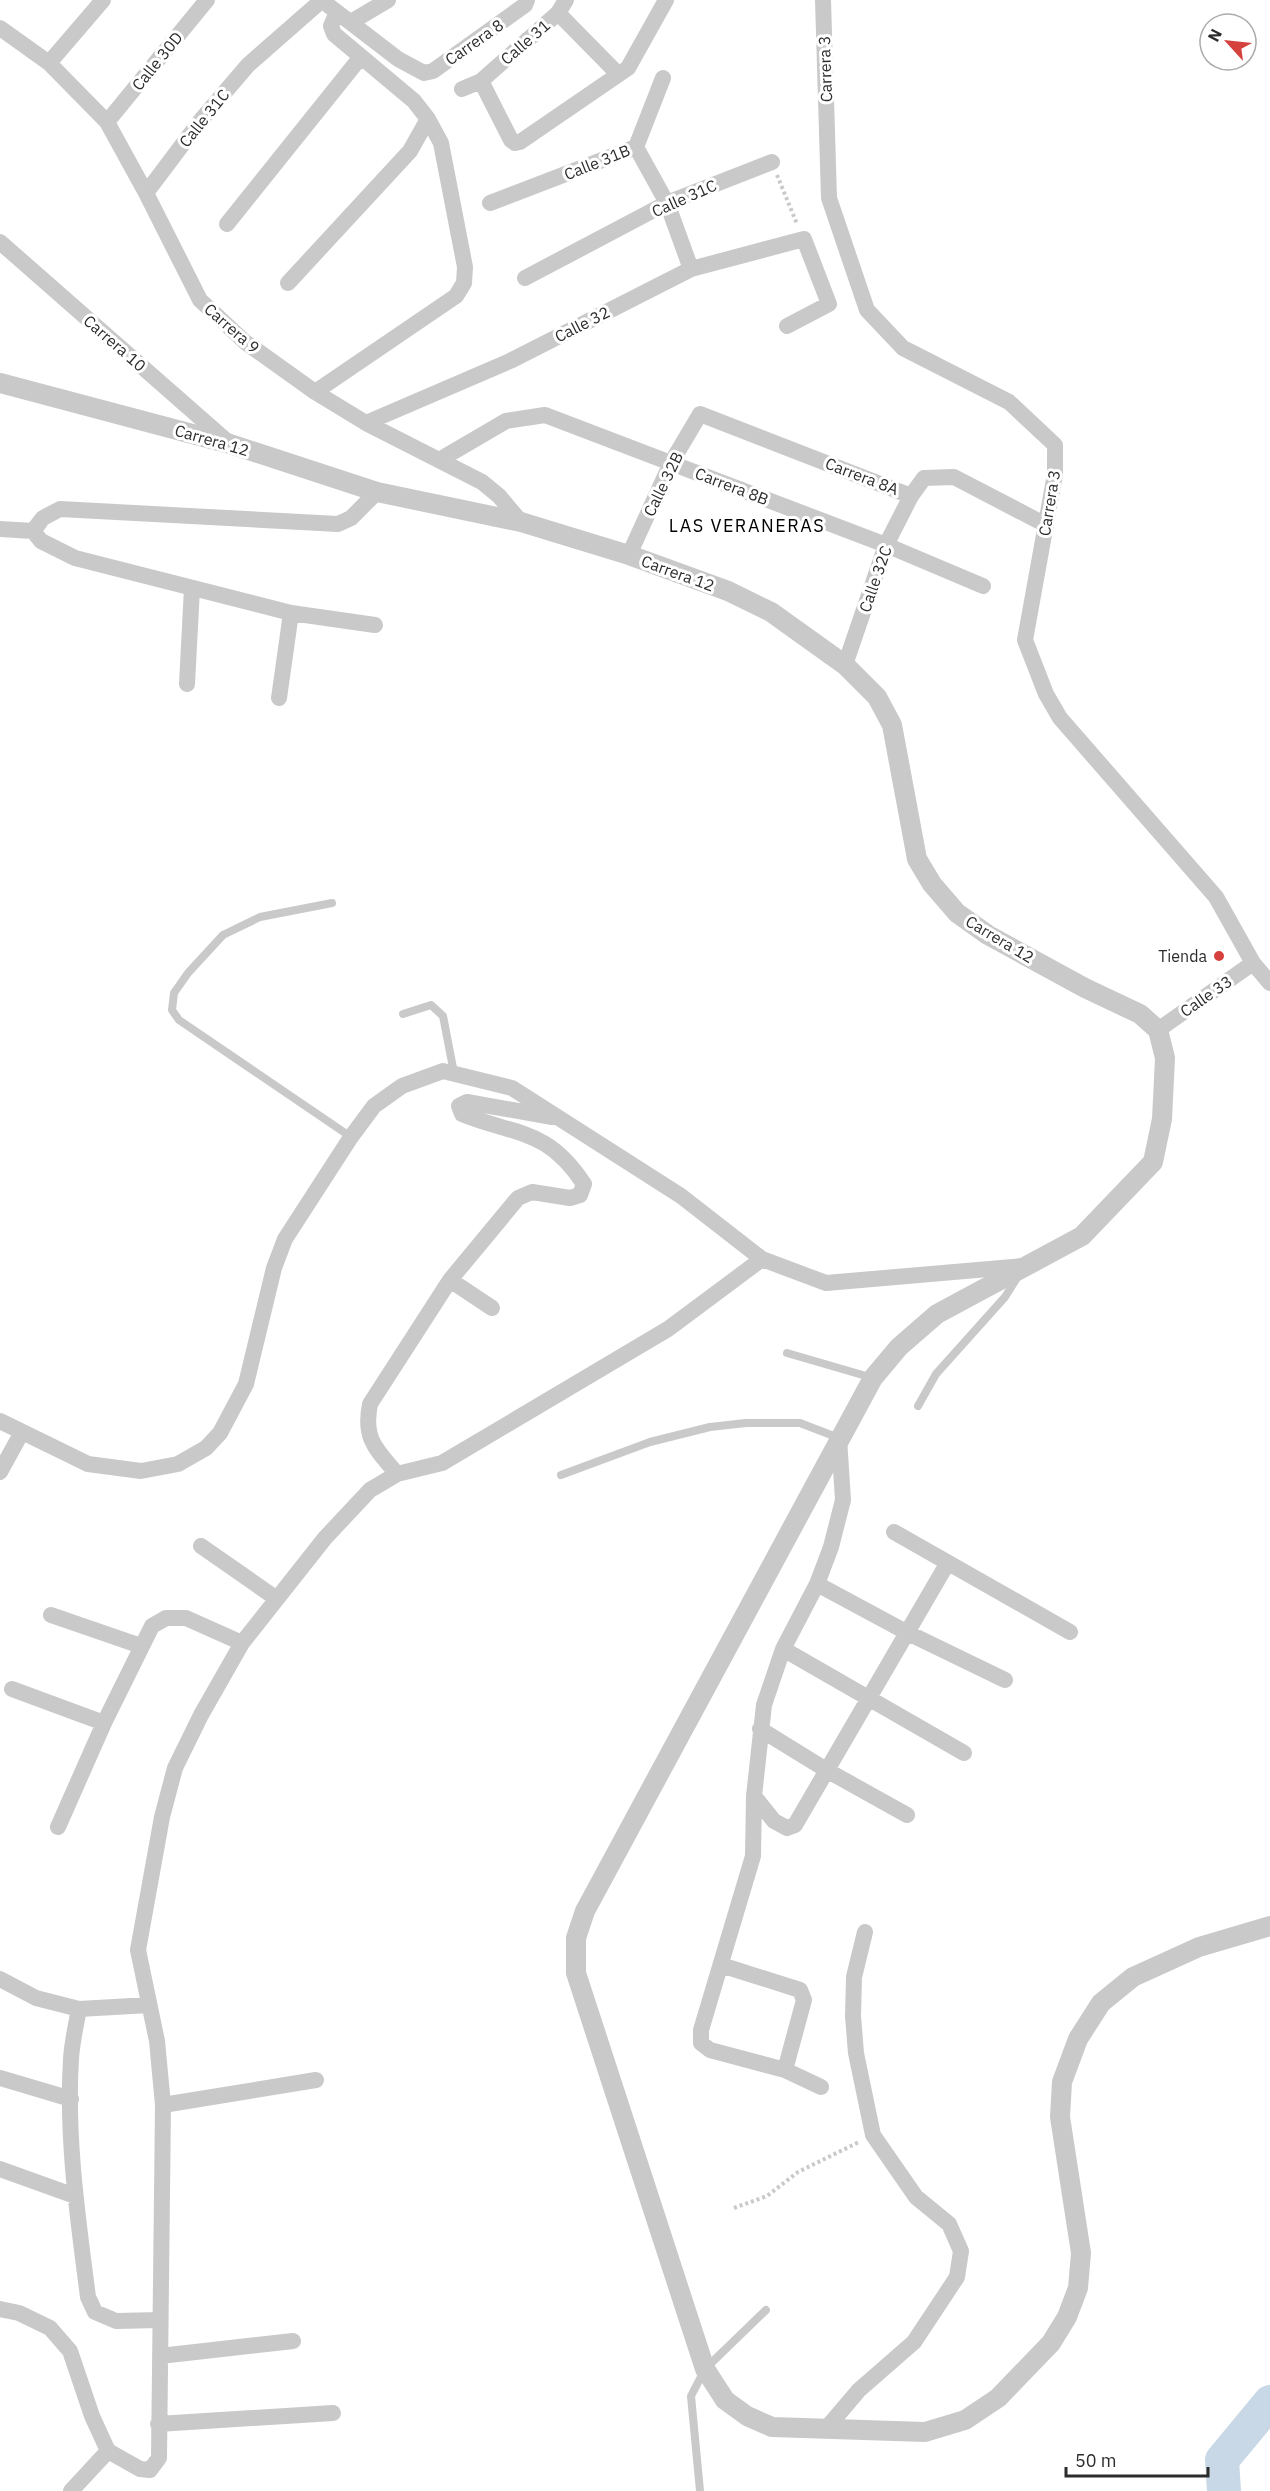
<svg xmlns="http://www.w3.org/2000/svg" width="1270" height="2491" font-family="'IBM Plex Sans',sans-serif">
	<rect width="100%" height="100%" fill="#fff"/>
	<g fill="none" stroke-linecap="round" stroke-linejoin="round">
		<path stroke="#c8d8e7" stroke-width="34" d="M1224,2491L1222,2460L1270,2402"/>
		<path stroke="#c9c9c9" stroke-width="4" stroke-dasharray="3 3" stroke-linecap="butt" d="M777,175L797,224
			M734,2208L767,2196L798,2172L859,2142"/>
		<path stroke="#c9c9c9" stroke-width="8" d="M332,903L260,917L223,935L188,973L174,993L172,1010L179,1020L351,1137
			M403,1014L431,1005L443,1016L454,1073
			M787,1353L873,1378
			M918,1406L936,1374L1005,1297L1020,1273
			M561,1475L650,1442L710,1427L746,1423H800L839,1438
			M700,2491L691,2396L705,2369L766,2310"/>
		<path stroke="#c9c9c9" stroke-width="16" d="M823,0L829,198L867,310L903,348L1009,402L1055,445V474L1025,640L1046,694L1060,718L1216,897L1253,963L1270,983
			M329,6L398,59L424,73L433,71L525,5L527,0
			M558,13L618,74
			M351,22L388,0
			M0,28L49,63L107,122L146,193L200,300L245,342L315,392L366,423L482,482L499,496L521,522
			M49,63L103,0
			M481,81L511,140L515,143L520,142L628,68L666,0
			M462,89L481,81L558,13L566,0
			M107,122L207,0
			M636,147L667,203L691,269
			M146,193L201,120L248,65L321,1
			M490,203L636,147L663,78
			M227,224L360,58
			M0,242L229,443
			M525,278L667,203L772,162
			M288,283L410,151L428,119L414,101L334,34L331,26L337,12
			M315,392L456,296L464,283L465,267L441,143L428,119
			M366,423L510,361L691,269L804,239L829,304L787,326
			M441,459L506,421L545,415L886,545L983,586
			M0,529L33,531
			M629,555L671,463L700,414L911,496L924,478L954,477L1046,525
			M375,625L291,613L75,558L41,541L33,531L43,518L60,509L338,524L351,518L377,492
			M845,665L886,545L911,496
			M187,684L192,588
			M279,698L291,613
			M1158,1030L1253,963
			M450,1280L492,1308
			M0,1421L88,1464L141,1471L178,1464L206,1448L220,1433L246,1384L274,1268L285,1239L351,1137L374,1106L402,1086L443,1071L512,1088L681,1196L762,1259L826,1283L1023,1266
			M0,1472L22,1432
			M397,1474C376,1449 363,1439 370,1404L450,1280L518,1198L532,1192L570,1198L580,1195L584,1184C547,1128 517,1136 462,1114L459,1106L467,1102L552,1117
			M894,1532L1070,1632
			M201,1546L277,1599
			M817,1584L908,1633L1005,1680
			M51,1615L141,1646
			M783,1649L964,1753
			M12,1689L104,1723
			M760,1729L828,1771L907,1815
			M754,1796L774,1821L787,1828L795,1825L947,1564
			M58,1827L104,1723L152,1626L166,1618H186L242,1643
			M721,1965L800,1990L804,2000L785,2070
			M0,1979L36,1998L79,2009L149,2005
			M79,2009C76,2025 72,2042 71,2059C66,2138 78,2219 88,2297L95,2312L116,2321L160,2320
			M0,2078L71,2099
			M821,2087L785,2070L710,2050L701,2043V2030L753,1856L754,1796L764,1705L783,1649L817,1584L831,1547L843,1500L839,1438
			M163,2105L316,2080
			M0,2169L75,2196
			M0,2309L19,2313L50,2328L70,2351L92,2416L108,2451L140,2469L150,2470L159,2458L163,2105L157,2041L138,1950L162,1817L175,1768L201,1715L242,1643L325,1538L370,1490L397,1474L442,1463L668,1329L762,1259
			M160,2356L293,2341
			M158,2424L333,2413
			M825,2430L859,2390L914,2342L957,2277L961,2251L949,2224L916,2197L873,2135L856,2053L853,2016L854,1977L865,1932
			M71,2491L108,2451"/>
		<path stroke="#c9c9c9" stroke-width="20" d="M0,383L230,444L377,492L521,522L629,555L728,591L771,612L845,665L877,697L892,725L917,859L932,884L957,913L988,935L1085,988L1140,1014L1158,1030L1165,1058L1162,1119L1153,1162L1082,1236L937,1314L899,1347L873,1378L585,1911L576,1938V1973L705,2369L725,2400L747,2416L772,2427L925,2432L965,2420L998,2398L1051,2343L1067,2317L1078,2288L1081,2253L1060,2117L1062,2082L1078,2039L1101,2003L1133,1977L1199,1947L1270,1926"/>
	</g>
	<circle fill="#d5413c" stroke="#fff" stroke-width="2" cx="1219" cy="956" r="6"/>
	<g text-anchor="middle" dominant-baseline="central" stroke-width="6" stroke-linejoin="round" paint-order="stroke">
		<g font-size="16" fill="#2c2c2c" stroke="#fff">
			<text transform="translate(474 42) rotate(-35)">Carrera 8</text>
			<text transform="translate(525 42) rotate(-41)">Calle 31</text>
			<text transform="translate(157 61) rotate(-51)">Calle 30D</text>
			<text transform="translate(825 69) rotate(-92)">Carrera 3</text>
			<text transform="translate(204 118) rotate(-51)">Calle 31C</text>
			<text transform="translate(597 162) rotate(-22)">Calle 31B</text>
			<text transform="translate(684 198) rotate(-24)">Calle 31C</text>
			<text transform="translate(582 324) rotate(-27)">Calle 32</text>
			<text transform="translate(232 328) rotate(41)">Carrera 9</text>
			<text transform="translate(115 343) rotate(41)">Carrera 10</text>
			<text transform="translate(212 440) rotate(16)">Carrera 12</text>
			<text transform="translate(862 476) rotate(21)">Carrera 8A</text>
			<text transform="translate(663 484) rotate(-64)">Calle 32B</text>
			<text transform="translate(732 486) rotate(21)">Carrera 8B</text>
			<text transform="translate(1049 503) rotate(-81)">Carrera 3</text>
			<text transform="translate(678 573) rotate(20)">Carrera 12</text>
			<text transform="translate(875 579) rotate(-71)">Calle 32C</text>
			<text transform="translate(1000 939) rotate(31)">Carrera 12</text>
			<text transform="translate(1206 996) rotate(-35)">Calle 33</text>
		</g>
		<g font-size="16" fill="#2c2c2c" stroke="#fff" text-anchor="end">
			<text x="1207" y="956">Tienda</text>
		</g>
		<g font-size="18" letter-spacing="1.5" fill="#000" stroke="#fff">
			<text x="747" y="525">LAS VERANERAS</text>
		</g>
	</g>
	<g transform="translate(1228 42) rotate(297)"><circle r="28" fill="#ffffff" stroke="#ababab" stroke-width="1.5"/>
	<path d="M0-4.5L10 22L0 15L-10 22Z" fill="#d5413c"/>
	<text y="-9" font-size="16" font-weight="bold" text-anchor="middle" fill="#2c2c2c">N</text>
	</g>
	<path d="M1066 2467v9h142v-9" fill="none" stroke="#2c2c2c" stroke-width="3"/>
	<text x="1075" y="2467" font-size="18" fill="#2c2c2c" stroke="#ffffff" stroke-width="4.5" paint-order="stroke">50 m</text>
</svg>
